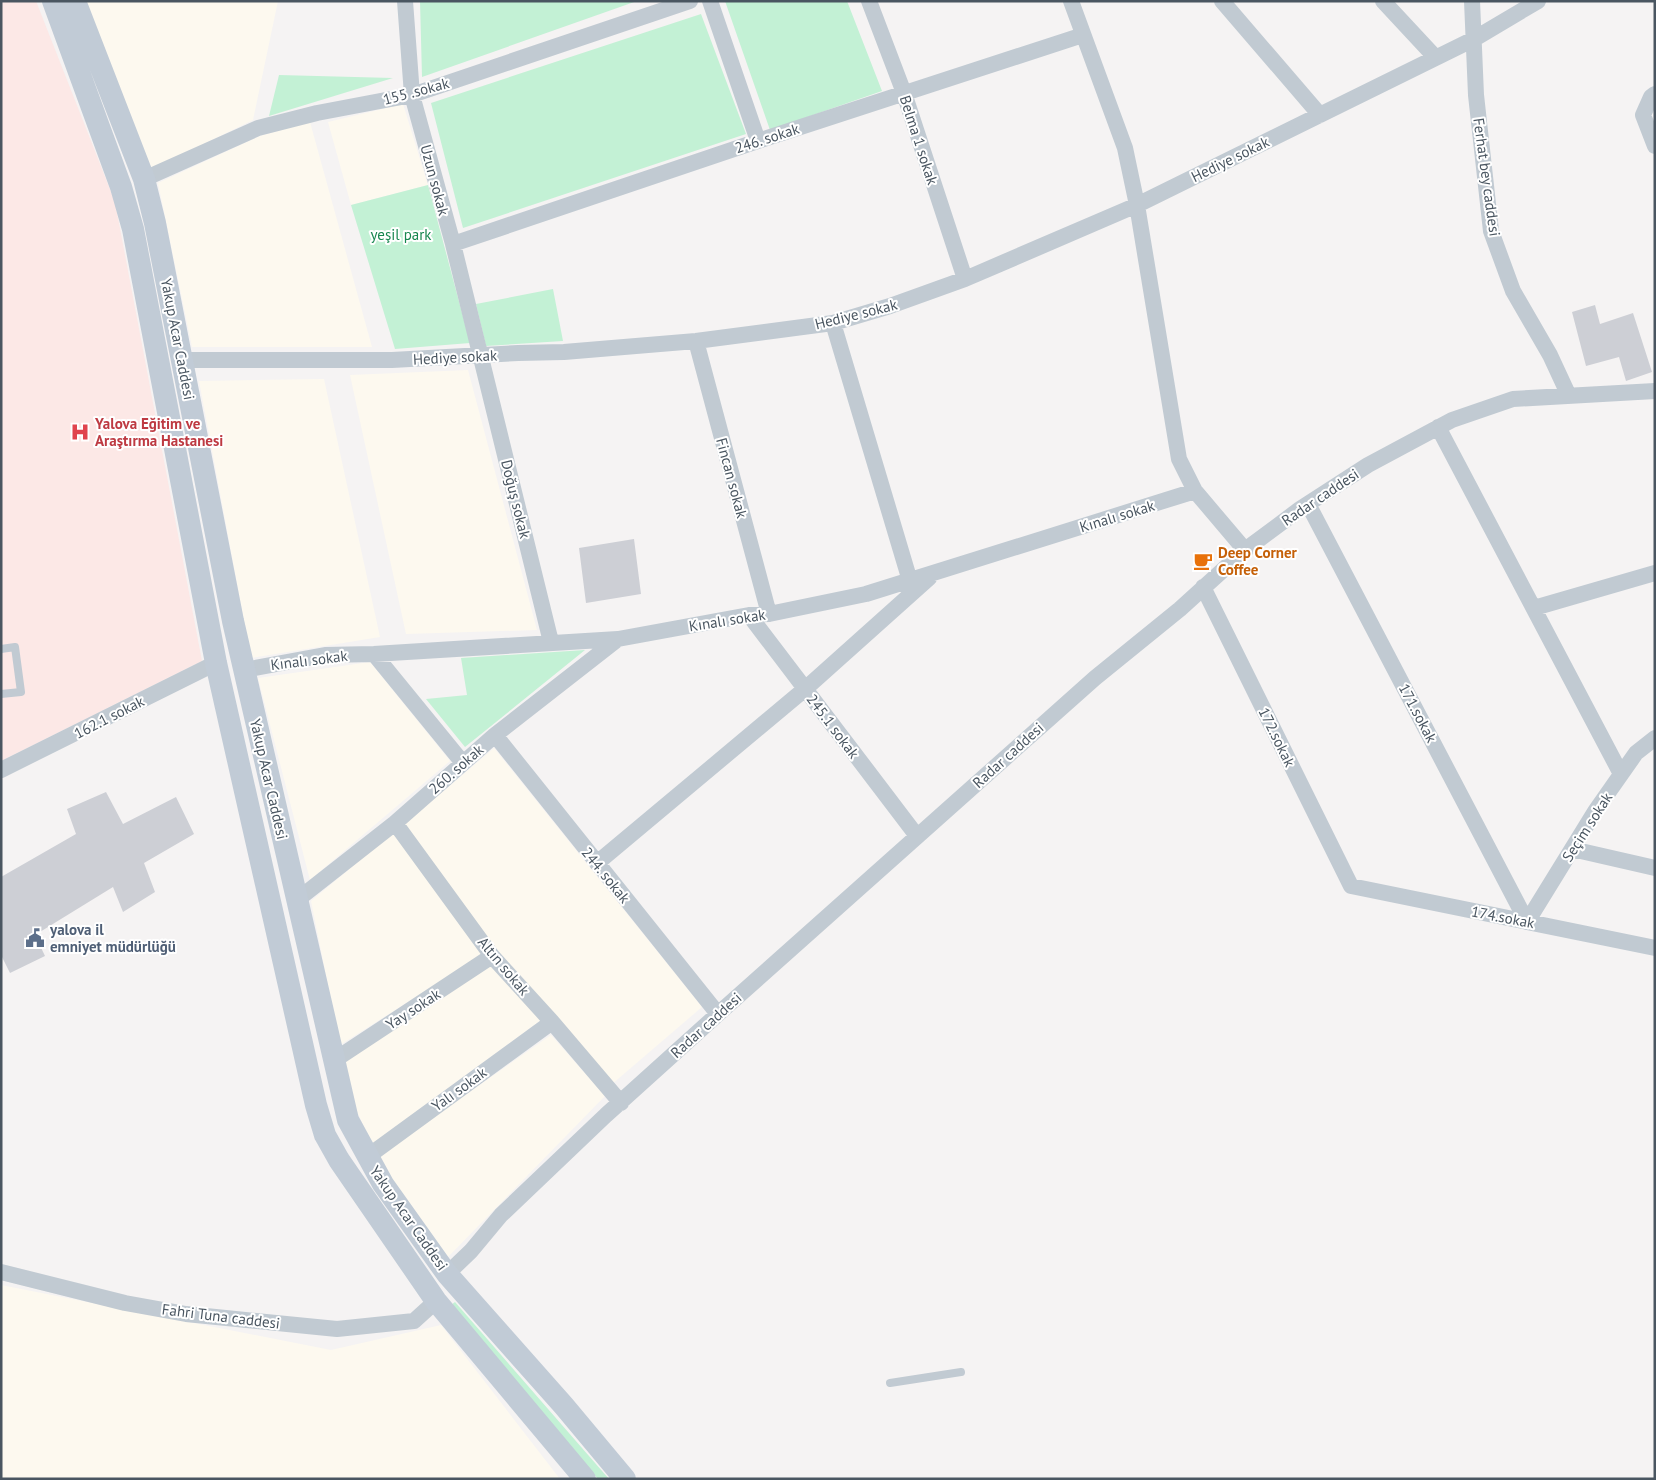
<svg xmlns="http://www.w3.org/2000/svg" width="1656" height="1480" font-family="'PT Sans',sans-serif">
	<rect width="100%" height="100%" fill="#f5f3f3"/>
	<path fill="#fdf9ef" d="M83,1H278L253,120L148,171Z
		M403,104L428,185L351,205L328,122Z
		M310,122L372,347H192L158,183L260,136Z
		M468,370L537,630L406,634L350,375Z
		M324,379L380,637L251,658L199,381Z
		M370,662L450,761L310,880L258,678Z
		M494,748L702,1007L611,1085L493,947L405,824Z
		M394,832L482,955L340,1045L311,901Z
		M490,965L541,1020L372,1144L354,1105L339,1065Z
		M551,1035L605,1096L448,1257L375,1158Z
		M1,1285L331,1350L441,1325L560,1479H1Z"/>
	<path fill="#fce8e6" d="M1,1H36L115,202L202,661L1,761Z"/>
	<path fill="#c3f1d5" d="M420,1H637L422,77Z
		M725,1H847L882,91L770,130Z
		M701,14L746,134L463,228L431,103Z
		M279,75L393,78L269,116Z
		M428,185L470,343L395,349L351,205Z
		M553,289L563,341L486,346L476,304Z
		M585,650L465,747L426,699L467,695L461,658Z
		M455,1302L609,1479H598L451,1305Z"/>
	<path fill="#cdcfd5" d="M1595,305L1600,324L1633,313L1652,372L1626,381L1619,357L1586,366L1572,312Z
		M634,539L641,594L586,603L579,548Z
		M106,792L123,824L176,797L194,834L144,863L155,892L123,912L113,887L35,935L45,956L10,973L1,955V877L76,834L67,809Z"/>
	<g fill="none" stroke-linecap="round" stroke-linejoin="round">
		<path stroke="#c1cad2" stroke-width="8" d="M1,649L15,647L21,692L1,694
			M890,1383L961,1372"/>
		<path stroke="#c1cad2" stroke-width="16" d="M405,1L412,95L453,244L551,642
			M710,1L758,141
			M869,1L904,93L965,279
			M1071,1L1125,148L1137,205L1179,459L1195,491L1245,550
			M1222,1L1320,115
			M1383,1L1436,58
			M1472,1L1476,95L1491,231L1513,291L1550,355L1569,396
			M1655,94L1651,97L1643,115L1655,146
			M144,179L258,128L317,113L412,95L690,1
			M453,244L758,141L1083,35
			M833,323L910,581
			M696,341L769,614
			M183,360H392L518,353L564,352L696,341L833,323L890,306L965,279L1137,205L1474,39L1538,1
			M1438,427L1621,774
			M1308,504L1527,922
			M1203,587L1351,886L1655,948
			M1534,608L1655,573
			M749,615L917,836
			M374,654L463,763
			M244,670L325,655L374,654L618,639L749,615L769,614L866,594L1195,491
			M495,735L718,1014
			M1,770L216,663
			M395,823L492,956L552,1022L621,1103
			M1572,849L1655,868
			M597,863L805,689L929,578
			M297,900L395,823L495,735L618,639
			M1527,922L1596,810L1636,753L1655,738
			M333,1061L492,956
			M367,1157L552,1022
			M1,1272L125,1303L186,1314L337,1329L414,1321L436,1301
			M447,1274L471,1251L501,1215L606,1115L718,1014L1095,678L1180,609L1245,550L1300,509L1368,465L1452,420L1513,399L1655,391"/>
		<path stroke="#c1cbd6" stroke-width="22" d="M53,1L121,187L133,229L216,663L316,1105L325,1135L339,1160L436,1301L585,1479
			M75,1L144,179L155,223L233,621L348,1120L383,1184L447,1274L564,1406L625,1479"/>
	</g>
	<defs>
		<g id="hospital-bare" transform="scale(1.5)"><path d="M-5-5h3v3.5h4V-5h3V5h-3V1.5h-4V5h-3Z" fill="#e0444e" stroke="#fff" stroke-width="2.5" paint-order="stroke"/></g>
		<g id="cafe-bare" transform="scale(1.5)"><path d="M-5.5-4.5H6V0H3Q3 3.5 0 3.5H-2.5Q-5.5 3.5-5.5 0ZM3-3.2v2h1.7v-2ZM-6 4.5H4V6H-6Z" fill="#e8710a" stroke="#fff" stroke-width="2.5" paint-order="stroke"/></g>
		<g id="civic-bare" transform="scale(1.5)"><path d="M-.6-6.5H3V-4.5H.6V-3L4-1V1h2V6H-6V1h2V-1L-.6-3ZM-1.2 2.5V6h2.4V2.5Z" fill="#5c6f8a" stroke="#fff" stroke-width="2.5" paint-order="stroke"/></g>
	</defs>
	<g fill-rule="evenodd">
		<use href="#hospital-bare" x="80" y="432"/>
		<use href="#cafe-bare" x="1203" y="561"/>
		<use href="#civic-bare" x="35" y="938"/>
	</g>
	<g text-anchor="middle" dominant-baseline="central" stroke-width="4" stroke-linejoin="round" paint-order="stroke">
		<g font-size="15" fill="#4a5661" stroke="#fff">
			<text transform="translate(416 91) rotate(-15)">155 .sokak</text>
			<text transform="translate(767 138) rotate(-18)">246. sokak</text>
			<text transform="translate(919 140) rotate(72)">Belma 1 sokak</text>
			<text transform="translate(1230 159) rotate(-26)">Hediye sokak</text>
			<text transform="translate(1487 177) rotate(82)">Ferhat bey caddesi</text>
			<text transform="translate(435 180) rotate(75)">Uzun sokak</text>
			<text transform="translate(856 314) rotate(-14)">Hediye sokak</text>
			<text transform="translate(178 339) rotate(79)">Yakup Acar Caddesi</text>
			<text transform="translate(455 357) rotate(-3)">Hediye sokak</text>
			<text transform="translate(732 478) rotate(75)">Fincan sokak</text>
			<text transform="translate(1320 497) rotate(-34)">Radar caddesi</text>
			<text transform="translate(516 499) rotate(76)">Doğuş sokak</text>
			<text transform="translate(1117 516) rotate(-17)">Kınalı sokak</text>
			<text transform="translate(727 620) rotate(-9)">Kınalı sokak</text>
			<text transform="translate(309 660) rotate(-7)">Kınalı sokak</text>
			<text transform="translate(1418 713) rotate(62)">171.sokak</text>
			<text transform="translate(109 717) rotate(-27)">162.1 sokak</text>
			<text transform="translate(833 726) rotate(53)">245.1 sokak</text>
			<text transform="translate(1277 737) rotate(64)">172.sokak</text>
			<text transform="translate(1008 755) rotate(-42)">Radar caddesi</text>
			<text transform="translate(456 769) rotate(-41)">260. sokak</text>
			<text transform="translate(269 779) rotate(77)">Yakup Acar Caddesi</text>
			<text transform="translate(1587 827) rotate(-57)">Seçim sokak</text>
			<text transform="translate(606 875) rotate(51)">244. sokak</text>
			<text transform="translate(1503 917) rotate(11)">174.sokak</text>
			<text transform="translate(504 966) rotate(50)">Altın sokak</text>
			<text transform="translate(413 1009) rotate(-33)">Yay sokak</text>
			<text transform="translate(706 1025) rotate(-42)">Radar caddesi</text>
			<text transform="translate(459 1089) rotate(-36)">Yalı sokak</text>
			<text transform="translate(409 1218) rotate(55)">Yakup Acar Caddesi</text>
			<text transform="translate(221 1316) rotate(7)">Fahri Tuna caddesi</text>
		</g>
		<g font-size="15" fill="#17864f" stroke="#fff">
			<text x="401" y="234">yeşil park</text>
		</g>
		<g font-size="15" font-weight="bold" fill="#be3a42" stroke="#fff" text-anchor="start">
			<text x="95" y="423">Yalova Eğitim ve<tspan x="95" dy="17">Araştırma Hastanesi</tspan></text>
		</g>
		<g font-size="15" font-weight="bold" fill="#c56008" stroke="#fff" text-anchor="start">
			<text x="1218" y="552">Deep Corner<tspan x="1218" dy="17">Coffee</tspan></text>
		</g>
		<g font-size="15" font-weight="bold" fill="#4e5e75" stroke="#fff" text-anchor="start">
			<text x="50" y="929">yalova il<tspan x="50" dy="17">emniyet müdürlüğü</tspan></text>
		</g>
	</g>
	<rect width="1656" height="1480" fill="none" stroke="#4a5661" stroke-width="5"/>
</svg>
